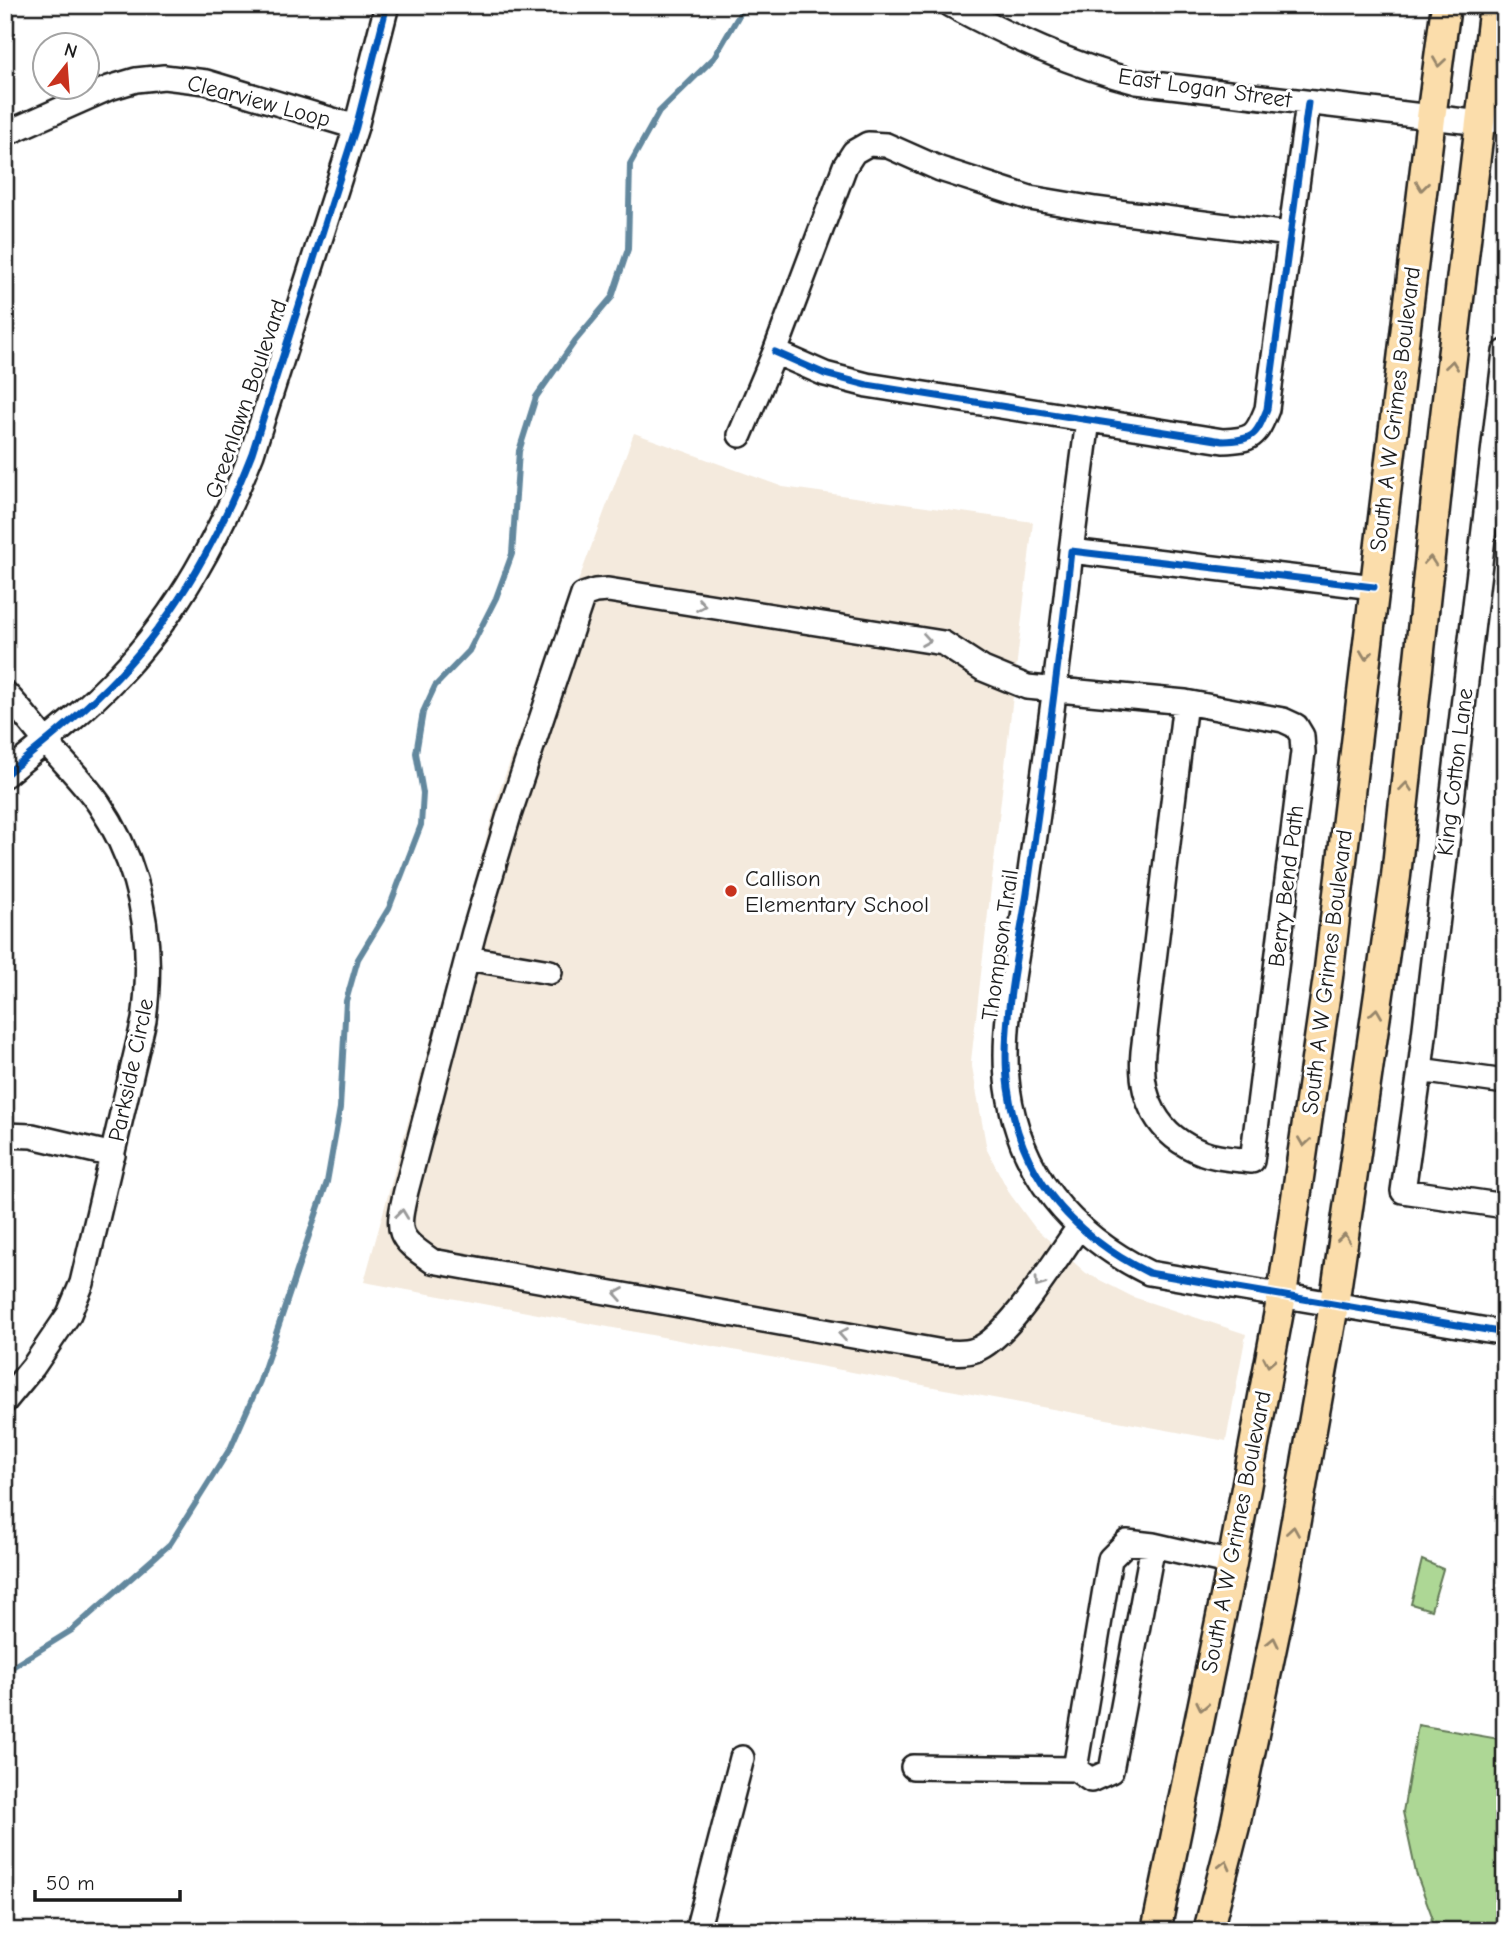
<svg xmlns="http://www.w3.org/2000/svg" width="1510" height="1936" font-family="'Comic Neue',sans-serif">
	<rect width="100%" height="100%" fill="#fff"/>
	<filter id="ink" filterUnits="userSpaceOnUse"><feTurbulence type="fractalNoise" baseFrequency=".0143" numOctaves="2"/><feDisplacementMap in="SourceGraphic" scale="14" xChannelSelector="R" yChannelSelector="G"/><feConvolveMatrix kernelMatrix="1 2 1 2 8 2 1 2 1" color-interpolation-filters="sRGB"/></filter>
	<g filter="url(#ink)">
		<path fill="#f4eadd" d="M634,433L783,487L1033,522L971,1061L987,1150L1010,1194L1035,1228L1086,1273L1133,1297L1246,1334L1226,1441L364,1282L500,789Z"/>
		<path fill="#add795" stroke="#647a58" stroke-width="2" d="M1422,1560L1443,1569L1431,1610L1411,1604Z
			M1418,1725L1505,1740V1931H1430L1432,1916L1416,1873L1403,1812Z"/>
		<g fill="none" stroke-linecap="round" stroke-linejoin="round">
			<path stroke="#63889e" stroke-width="6" d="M5,1674L9,1669L72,1630L170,1544L231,1447L260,1381L327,1182L340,1108L346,1001L358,959L389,908L421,825L423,793L416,753L423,712L435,686L469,651L496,598L512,554L519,451L536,397L575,341L612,297L628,249L630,164L659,112L714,58L745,5"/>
			<g stroke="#1c1c1c" stroke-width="28">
				<path id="minor" d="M951,5C1011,37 1071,65 1137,82L1481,123L1505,118
					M5,134L109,88L136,80L164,77L206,82L356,127
					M775,352L825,374L867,385L1223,441C1252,440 1256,437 1267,409L1308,103
					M1505,352L1420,1070L1403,1191L1505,1206
					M740,435L775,352L845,166L854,152L868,144L886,145L940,169L1030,198L1095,209L1289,234
					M1071,551L1088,420
					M1374,587L1071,551C1059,666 1043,779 1027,893C1018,953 1000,1028 1008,1088C1020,1175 1072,1235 1149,1273L1505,1333
					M5,693C21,709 33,726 47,743C64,763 84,782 99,804C143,869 154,944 144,1020L82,1283L69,1314L33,1367L5,1401
					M5,775C44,743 83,713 118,676C179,612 220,535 252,453L356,127L387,5
					M467,958L550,972
					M1420,1070L1505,1082
					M5,1135L32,1136L113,1155
					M1079,1227C1057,1257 1008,1339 975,1350C965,1354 954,1352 943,1352L432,1261C397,1237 396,1233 406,1191L474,932L509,815L583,595L595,591L608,590L943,643L983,669L1027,687L1185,702L1283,720L1296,726L1302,736L1303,752L1252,1161C1236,1159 1218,1159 1203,1153C1157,1136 1139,1098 1143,1052L1185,702
					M1153,1545L1111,1771L1091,1780L1075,1769L1110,1559L1127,1542L1153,1545L1232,1563
					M913,1767L1075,1769
					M697,1931L742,1758"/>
			</g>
			<g stroke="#1c1c1c" stroke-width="33">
				<path id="major" d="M1156,1931L1232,1563L1282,1295L1328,977L1431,118L1446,5
					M1208,1931L1235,1826L1282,1599L1334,1305L1396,876L1443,433L1494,5"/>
			</g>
			<use href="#minor" stroke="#fff" stroke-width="23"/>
			<use href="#major" stroke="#fbddab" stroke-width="28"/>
			<g stroke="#fff" stroke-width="11">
				<path id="cycleway" d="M775,352L825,374L867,385L1223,441C1252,440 1256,437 1267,409L1308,103
					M1374,587L1071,551C1059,666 1043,779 1027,893C1018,953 1000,1028 1008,1088C1020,1175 1072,1235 1149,1273L1505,1333
					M5,775C44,743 83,713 118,676C179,612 220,535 252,453L356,127L387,5"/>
			</g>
			<use href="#cycleway" stroke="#0057b8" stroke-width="7"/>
		</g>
		<defs><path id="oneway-chevron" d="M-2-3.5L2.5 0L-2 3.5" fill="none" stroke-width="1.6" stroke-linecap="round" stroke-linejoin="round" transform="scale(1.75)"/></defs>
		<g stroke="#97866b">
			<use href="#oneway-chevron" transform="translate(1439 62) rotate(98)"/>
			<use href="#oneway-chevron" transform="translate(1422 186) rotate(97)"/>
			<use href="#oneway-chevron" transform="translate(1452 365) rotate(-83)"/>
			<use href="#oneway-chevron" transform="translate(1430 561) rotate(-84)"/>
			<use href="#oneway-chevron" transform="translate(1366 655) rotate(97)"/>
			<use href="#oneway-chevron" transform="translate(1406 787) rotate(-84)"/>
			<use href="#oneway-chevron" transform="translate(1376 1013) rotate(-82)"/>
			<use href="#oneway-chevron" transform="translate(1304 1142) rotate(98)"/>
			<use href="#oneway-chevron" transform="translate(1344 1238) rotate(-82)"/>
			<use href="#oneway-chevron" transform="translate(1269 1362) rotate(101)"/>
			<use href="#oneway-chevron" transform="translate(1293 1531) rotate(-81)"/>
			<use href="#oneway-chevron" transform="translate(1273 1642) rotate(-78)"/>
			<use href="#oneway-chevron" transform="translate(1202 1706) rotate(102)"/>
			<use href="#oneway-chevron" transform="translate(1225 1865) rotate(-76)"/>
		</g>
		<g stroke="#999">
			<use href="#oneway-chevron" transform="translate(701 605) rotate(9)"/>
			<use href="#oneway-chevron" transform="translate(926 640) rotate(9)"/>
			<use href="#oneway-chevron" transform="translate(402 1214) rotate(-83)"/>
			<use href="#oneway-chevron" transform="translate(1039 1283) rotate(125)"/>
			<use href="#oneway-chevron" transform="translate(619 1294) rotate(-170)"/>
			<use href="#oneway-chevron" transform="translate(843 1334) rotate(-170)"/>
		</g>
	</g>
	<circle fill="#c8321e" stroke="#fff" stroke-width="2.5" cx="731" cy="891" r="7"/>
	<g text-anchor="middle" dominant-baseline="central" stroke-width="6" stroke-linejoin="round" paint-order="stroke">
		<g font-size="23" fill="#1c1c1c" stroke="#fff">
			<text transform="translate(1205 88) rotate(8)">East Logan Street</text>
			<text transform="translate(259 101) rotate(15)">Clearview Loop</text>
			<text transform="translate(246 399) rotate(-71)">Greenlawn Boulevard</text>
			<text transform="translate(1395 409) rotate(-83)">South A W Grimes Boulevard</text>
			<text transform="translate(1455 772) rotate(-83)">King Cotton Lane</text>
			<text transform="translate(1286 886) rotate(-83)">Berry Bend Path</text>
			<text transform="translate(1000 945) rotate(-82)">Thompson Trail</text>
			<text transform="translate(1327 972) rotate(-83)">South A W Grimes Boulevard</text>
			<text transform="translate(131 1070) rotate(-78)">Parkside Circle</text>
			<text transform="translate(1236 1532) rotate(-79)">South A W Grimes Boulevard</text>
		</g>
		<g font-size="23" fill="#1c1c1c" stroke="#fff" text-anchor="start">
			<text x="745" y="878">Callison<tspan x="745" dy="26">Elementary School</tspan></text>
		</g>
	</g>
	<rect width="1510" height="1936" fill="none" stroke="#fff" stroke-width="28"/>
	<rect x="14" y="14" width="1482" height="1908" fill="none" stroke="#1c1c1c" stroke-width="2.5" filter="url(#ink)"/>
	<g transform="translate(66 66) rotate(17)"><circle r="33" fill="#ffffff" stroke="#a4a4a4" stroke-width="2"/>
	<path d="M0-5L12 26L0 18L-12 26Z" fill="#c8321e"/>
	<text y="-10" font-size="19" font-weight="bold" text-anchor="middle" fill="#1c1c1c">N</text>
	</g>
	<path d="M35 1890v10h145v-10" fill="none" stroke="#1c1c1c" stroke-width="3.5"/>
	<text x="46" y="1890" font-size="21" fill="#1c1c1c" stroke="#ffffff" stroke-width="5" paint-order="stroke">50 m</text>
</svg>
